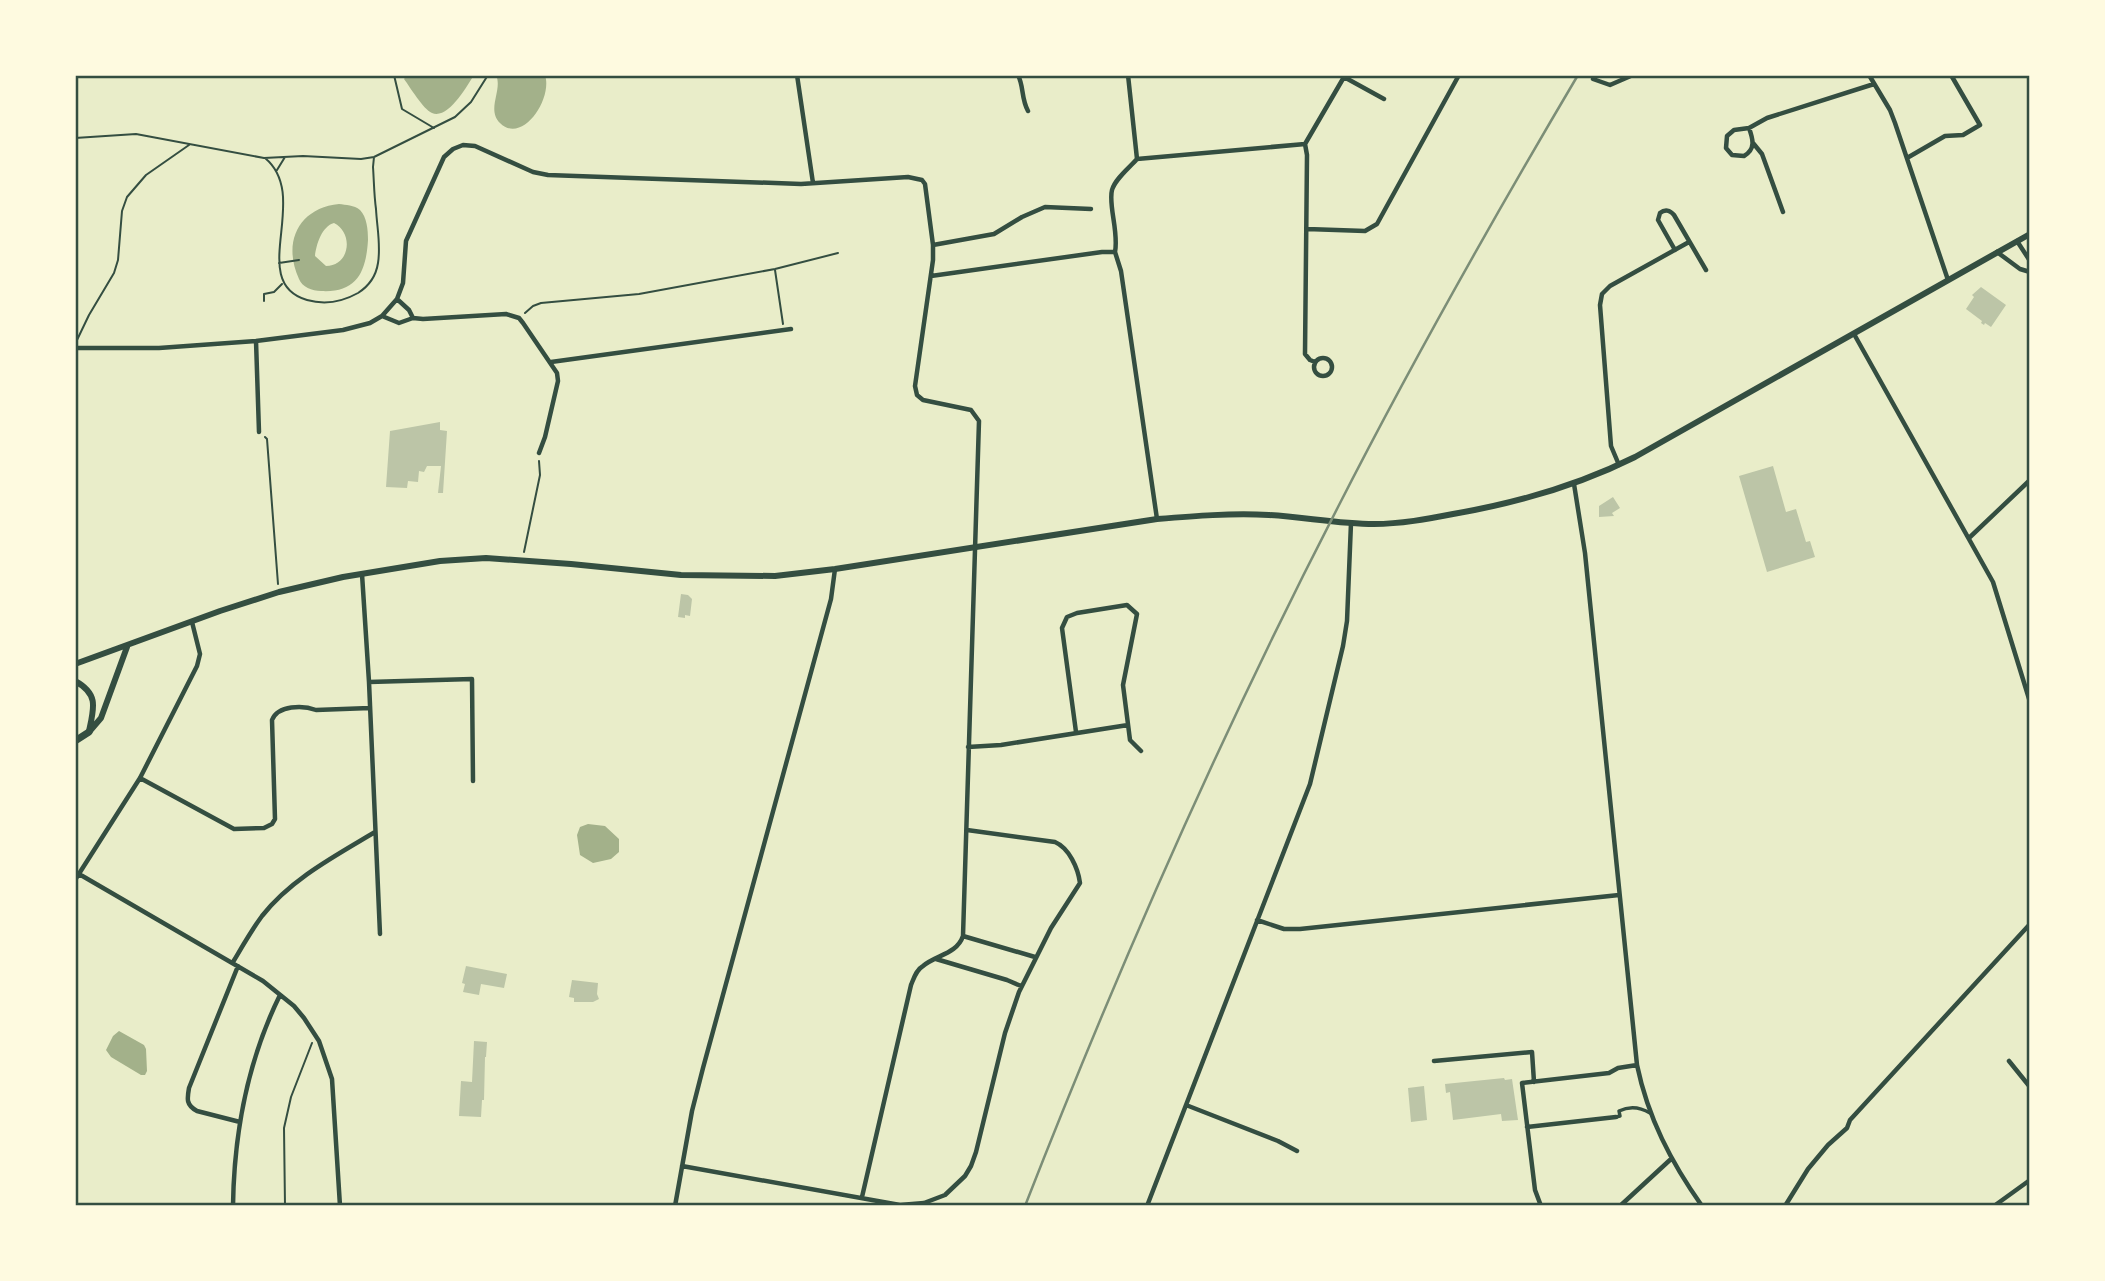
<svg xmlns="http://www.w3.org/2000/svg" width="2105" height="1281" font-family="Merriweather,serif">
	<rect width="100%" height="100%" fill="#e9edc9"/>
	<path fill="#a3b18a" fill-rule="evenodd" d="M407,75H474C467,86 448,120 432,113C423,109 410,87 404,79Z
		M496,75H545C553,99 522,145 500,123C486,109 503,90 496,75Z
		M339,204C346,205 354,205 360,210C367,217 368,230 368,240C366,272 357,293 321,291C312,291 302,287 299,279C282,242 299,208 339,204ZM334,223C354,233 350,266 326,266L315,256C316,245 322,226 334,223Z
		M588,824L605,826L619,839V852L611,859L593,863L580,855L577,835L580,827Z
		M119,1031L144,1045L146,1049L147,1071L145,1075H141L111,1057L106,1050L113,1036Z"/>
	<path fill="#bcc5a7" d="M1981,287L2006,305L1991,327L1985,323L1984,325L1981,323L1982,321L1966,309L1974,297L1972,295Z
		M440,422V430L447,431L443,493H438L441,466H427L424,472L419,471L418,482L408,481L407,488L386,487L390,431Z
		M1773,466L1786,512L1796,509L1806,542L1810,541L1815,557L1767,572L1739,476Z
		M1613,497L1620,508L1612,513L1614,516L1599,517V506Z
		M681,594L688,595L692,599L690,616L685,615V618L678,617Z
		M466,966L507,974L504,988L481,984L479,995L463,992L465,984L462,983Z
		M572,980L598,983L597,994L599,999L593,1002H574V998L569,997Z
		M474,1041L487,1042L486,1057H485L484,1100H482L481,1117L459,1116L461,1081L472,1082Z
		M1504,1078L1505,1080L1512,1079L1518,1120L1502,1121L1501,1114L1453,1120L1450,1092L1446,1093L1445,1084Z
		M1424,1086L1427,1120L1411,1122L1408,1088Z"/>
	<g fill="none" stroke-linecap="round" stroke-linejoin="round">
		<path stroke="#344e41" stroke-width="2" d="M394,75L402,109L434,128
			M75,138L136,134L264,158L303,156L361,159L374,157L455,117L471,102L488,75
			M265,158C312,197 246,282 307,300C325,305 342,302 358,293C369,286 376,276 378,263C381,245 377,228 376,209C374,195 374,181 373,167L374,157
			M277,170L285,157
			M279,263L299,260
			M775,270L783,324
			M264,301V294L274,292L282,284
			M525,313L533,306L541,303L639,294L775,269L838,253
			M77,340L89,315L114,273L118,260L122,211L127,197L146,175L189,145
			M265,437L267,439L278,584
			M524,552L540,475L539,461
			M285,1206L284,1128L291,1097L312,1043"/>
		<path stroke="#344e41" stroke-width="3.5" d="M1616,1117L1620,1116L1619,1111C1629,1106 1640,1107 1650,1113"/>
		<path stroke="#344e41" stroke-width="4.5" d="M797,75L813,183
			M1018,75C1024,87 1021,98 1028,111
			M1128,75L1137,159
			M1869,75L1890,110L1895,123L1948,280
			M1593,79L1610,85L1633,75
			M1749,128L1767,118L1874,84
			M1749,128C1753,139 1756,149 1744,156L1732,155L1726,148L1727,136L1734,130Z
			M1753,143L1762,154L1783,212
			M1305,144L1307,155L1305,354L1310,360L1315,362
			M1305,144L1344,77L1384,99
			M1907,158L1945,136L1963,135L1980,125L1951,75
			M1137,159L1305,144
			M1307,229L1365,231L1377,224L1459,75
			M2017,241L2030,261
			M933,245L994,234L1022,217L1045,207L1091,209
			M1675,250L1658,220L1660,213C1665,209 1670,210 1674,215L1706,270
			M1115,252L1121,271L1157,519
			M1997,252L2020,269L2030,272
			M931,276L1102,252H1115C1119,232 1108,205 1112,190C1115,179 1129,168 1137,159
			M382,316L399,323L413,318L409,310L397,299
			M413,318L423,319L506,314L519,318L523,323L557,373L558,381L545,437L539,453
			M1854,334L1993,582L2030,702
			M256,341L259,432
			M75,348H159L256,341L343,330L370,323L382,316L397,299L403,283L406,241L444,157L453,149L463,145L475,146L533,172L548,175L801,184L908,177L922,180L925,184L933,245V260L915,386L917,395L923,400L971,410L979,421L963,936C957,954 936,955 923,966C916,970 914,978 911,985L862,1197
			M1314 367a9 9 0 1 1 18 0a9 9 0 1 1-18 0Z
			M551,362L791,329
			M1619,465L1611,446L1600,305L1602,294L1610,286L1689,242
			M1574,484L1585,553L1637,1065C1648,1118 1671,1162 1702,1206
			M1969,538L2030,480
			M362,574L369,682L380,934
			M369,682L472,679L473,781
			M1076,732L1062,628L1067,617L1077,613L1127,605L1137,614L1123,685L1130,740L1141,751
			M968,747L1001,745L1128,725
			M140,778L234,829L264,828L272,824L275,819L272,720C278,705 303,705 316,710L370,708
			M79,874L263,981L294,1006L304,1018L319,1041L332,1079L340,1206
			M75,880L140,778L197,666L200,654L192,622
			M1257,920L1284,929H1300L1619,895
			M963,936L1035,957
			M936,959L1007,980L1021,986
			M233,962C242,947 251,931 262,916C291,879 335,856 375,832
			M238,966L189,1088C187,1099 186,1105 197,1111L240,1122
			M1434,1061L1532,1052L1534,1082
			M2009,1061L2030,1087
			M1186,1105L1278,1141L1297,1151
			M1527,1127L1616,1117
			M682,1166L900,1205L924,1203L945,1195L965,1176L971,1166L976,1152L1005,1033L1019,992L1051,928L1080,883C1078,868 1069,848 1055,842L967,830
			M233,1206C234,1134 248,1060 280,995
			M675,1206L692,1111L703,1068L831,599L835,569
			M1147,1206L1310,784L1343,646L1347,621L1351,523
			M1541,1206L1535,1190L1522,1083L1609,1073L1618,1068L1637,1065
			M1620,1206L1671,1159
			M1785,1206L1808,1169L1828,1145L1847,1128L1850,1120L2030,924
			M1994,1206L2030,1180"/>
		<path stroke="#344e41" stroke-width="6" d="M75,664L220,611L279,592L343,577L440,561L486,558L571,564L681,575L775,576L835,569L1157,519C1194,516 1231,513 1269,515C1304,517 1339,524 1374,524C1401,524 1427,519 1453,514C1517,503 1577,486 1635,457L2030,234
			M75,681C99,694 94,708 89,731
			M89,732L101,718L127,647"/>
		<path stroke="#344e41" stroke-width="7" d="M75,741L89,732"/>
		<path stroke="#7c8e77" stroke-width="2.5" d="M1025,1206C1118,968 1221,734 1338,507C1413,360 1494,217 1578,75"/>
	</g>
	<rect width="2105" height="1281" fill="none" stroke="#fefae0" stroke-width="154"/>
	<rect x="77" y="77" width="1951" height="1127" fill="none" stroke="#344e41" stroke-width="2.5"/>
</svg>
